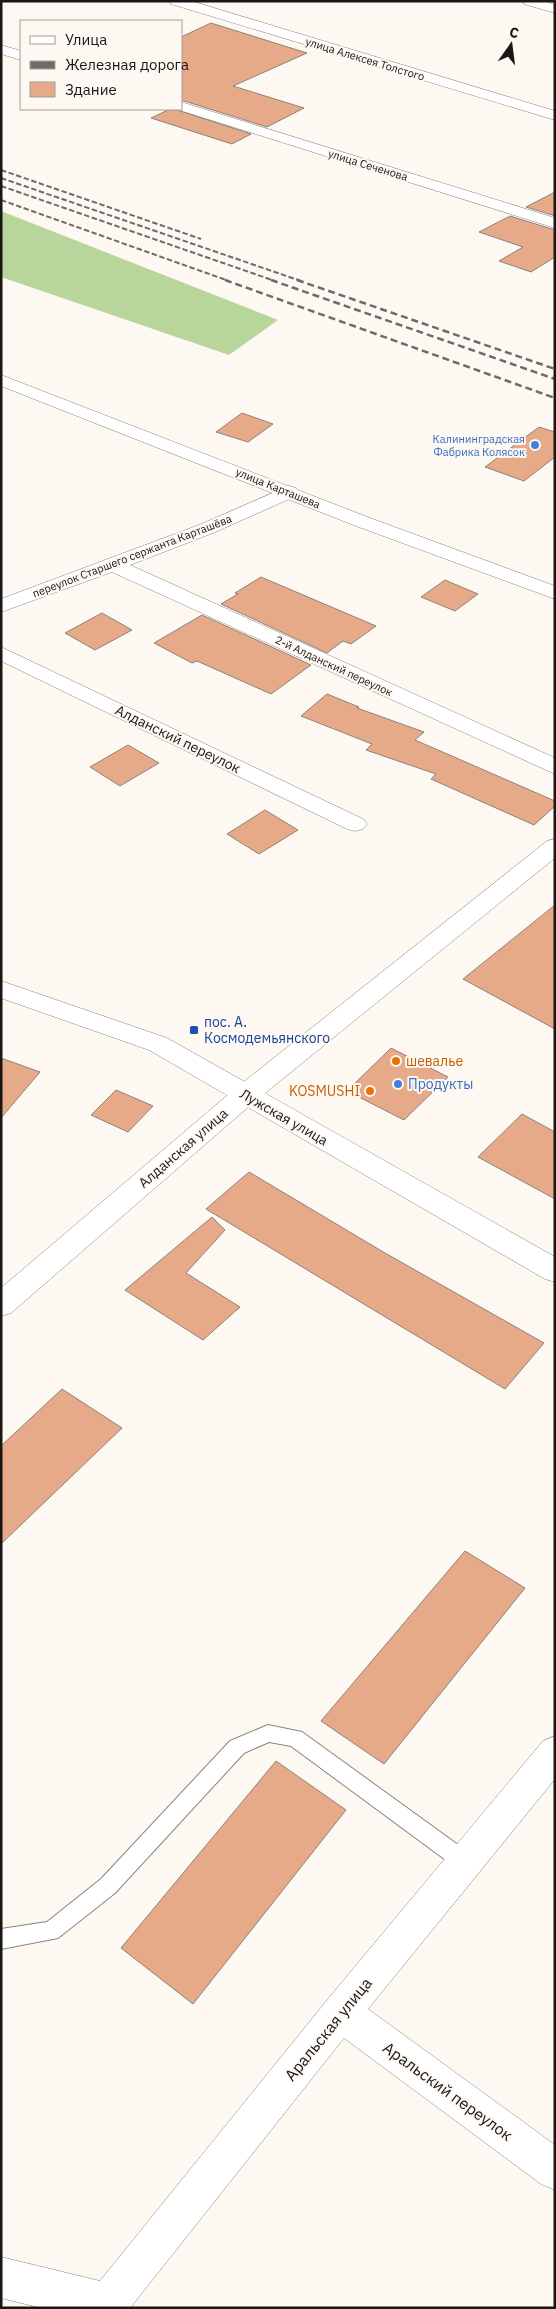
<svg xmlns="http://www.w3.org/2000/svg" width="556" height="2309" font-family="'IBM Plex Sans',sans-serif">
	<rect width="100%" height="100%" fill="#fef8f3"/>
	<path fill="#b8d69c" d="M1,211L278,320L229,355L1,277Z"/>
	<path fill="#e6aa89" stroke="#8d827c" d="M211,23L307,53L233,86L304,108L267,127L181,100V37Z
		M170,109H174L251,134L232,144L151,118Z
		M555,192V216L526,207Z
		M510,216L555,230V257L531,272L499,261L523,247L479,232Z
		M242,413L273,424L248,442L216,432Z
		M539,427L555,432V457L524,481L485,467Z
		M261,577L376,626L351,644L343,641L327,653L221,604L238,594L235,593Z
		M445,580L478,594L455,611L421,597Z
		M102,613L132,630L95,650L65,633Z
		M202,615L311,665L271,694L197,661L192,663L154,643Z
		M327,694L359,707L357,708L424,732L415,740L555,801V806L534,825L431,779L436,774L366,750L372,744L301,716Z
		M128,745L159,763L120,786L90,767Z
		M265,810L298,830L259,854L227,834Z
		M555,905V1029L463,979Z
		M391,1048L448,1077L404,1120L347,1091Z
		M1,1058L40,1072L1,1118Z
		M116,1090L153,1106L128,1132L91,1115Z
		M522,1114L555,1132V1199L478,1157Z
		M249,1172L385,1253L544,1343L505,1389L206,1209Z
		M212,1217L225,1230L186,1273L240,1307L203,1340L125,1290Z
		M62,1389L122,1428L1,1544V1446Z
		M465,1551L525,1588L384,1764L321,1721Z
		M276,1761L346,1810L193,2004L121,1948Z"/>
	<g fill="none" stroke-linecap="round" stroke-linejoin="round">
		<g stroke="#8c837b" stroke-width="2">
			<path id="lane" d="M268,1725L302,1732L472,1855L475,1862L472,1869L465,1871L458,1869L291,1746L269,1742L244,1753L115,1893L58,1938L1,1949V1929L47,1922L101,1879L230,1741Z"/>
		</g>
		<g stroke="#8c837b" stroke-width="1">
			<path id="street" d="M169,1H191L555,111V120L171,4Z
				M522,1H544L555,5V13L524,4Z
				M1,45L21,51V60L1,54Z
				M181,102L555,218V228L176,109H181Z
				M289,486L296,488L299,492L296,496L213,533L130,565L555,758V774L112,572L1,612V599L199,525Z
				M1,647L363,819L367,824L363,829L355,831L347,829L1,661Z
				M555,839V858L254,1102L11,1313L1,1316V1288L236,1088L547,841Z
				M555,1736V1779L368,2009L555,2145V2190L541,2184L344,2038L130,2308H42L1,2298V2257L100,2281L328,1999L543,1741Z"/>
		</g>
		<g stroke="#8c837b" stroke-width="1">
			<path id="secondary" d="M1,375L370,518L555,586V599L356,526L1,386Z
				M1,981L167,1038L555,1257V1282L545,1279L149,1050L1,998Z"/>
		</g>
		<use href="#lane" fill="#fff" fill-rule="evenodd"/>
		<use href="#street" fill="#fff" fill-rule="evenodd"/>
		<use href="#secondary" fill="#fff" fill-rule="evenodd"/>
		<path stroke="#706b68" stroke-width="2" stroke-dasharray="5.5 2.5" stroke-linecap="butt" d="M1,170L201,239
			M1,178L301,281
			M1,186L275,281
			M1,200L229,281"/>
		<path stroke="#706b68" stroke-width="2.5" stroke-dasharray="7 4" stroke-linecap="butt" d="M225,280L555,398
			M271,280L555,379
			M297,280L555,369"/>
	</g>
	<g fill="#3f7fe0" stroke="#fef8f3" stroke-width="2">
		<circle cx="535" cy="445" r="5"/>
		<circle cx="398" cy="1084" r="5"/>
	</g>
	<rect fill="#1a4fb4" stroke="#fef8f3" stroke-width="2" x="189" y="1025" width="10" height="10" rx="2.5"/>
	<g fill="#e8710a" stroke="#fef8f3" stroke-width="2">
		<circle cx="396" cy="1061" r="5"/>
		<circle cx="370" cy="1091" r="5"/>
	</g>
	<g text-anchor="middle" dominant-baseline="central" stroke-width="4" stroke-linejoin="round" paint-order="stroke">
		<g font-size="11" fill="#1a1613" stroke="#fef8f3">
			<text transform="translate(365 59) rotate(17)">улица Алексея Толстого</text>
			<text transform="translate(368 165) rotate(17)">улица Сеченова</text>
			<text transform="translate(278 488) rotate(22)">улица Карташева</text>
			<text transform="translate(132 556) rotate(-21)">переулок Старшего сержанта Карташёва</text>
			<text transform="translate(334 666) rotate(25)">2-й Алданский переулок</text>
		</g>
		<g font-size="11" fill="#366cbe" stroke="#fef8f3" text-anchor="end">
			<text x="525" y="439">Калининградская<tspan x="525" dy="13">Фабрика Колясок</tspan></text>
		</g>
		<g font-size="14" fill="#1a1613" stroke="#fef8f3">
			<text transform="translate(178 739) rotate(26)">Алданский переулок</text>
			<text transform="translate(284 1117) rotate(30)">Лужская улица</text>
			<text transform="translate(183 1148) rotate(-41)">Алданская улица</text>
		</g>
		<g font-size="14" fill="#164399" stroke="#fef8f3" text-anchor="start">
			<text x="204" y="1022">пос. А.<tspan x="204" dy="16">Космодемьянского</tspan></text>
		</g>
		<g font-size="14" fill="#c56008" stroke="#fef8f3" text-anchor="start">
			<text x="406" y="1061">шевалье</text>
			<text x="360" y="1091" text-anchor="end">KOSMUSHI</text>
		</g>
		<g font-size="14" fill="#366cbe" stroke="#fef8f3" text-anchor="start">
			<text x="408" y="1084">Продукты</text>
		</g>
		<g font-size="16" fill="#1a1613" stroke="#fef8f3">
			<text transform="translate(328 2029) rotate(-51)">Аральская улица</text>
			<text transform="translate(448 2091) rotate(36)">Аральский переулок</text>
		</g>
	</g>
	<rect width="556" height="2309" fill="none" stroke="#1a1613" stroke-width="5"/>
	<rect x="20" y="20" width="162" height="90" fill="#fef8f3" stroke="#a39e99"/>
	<rect x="30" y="36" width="25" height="8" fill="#ffffff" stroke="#a39e99"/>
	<text x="65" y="45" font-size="15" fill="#1a1613">Улица</text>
	<rect x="30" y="61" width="25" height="8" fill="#706b68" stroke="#a39e99"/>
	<text x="65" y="70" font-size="15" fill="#1a1613">Железная дорога</text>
	<rect x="30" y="82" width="25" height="15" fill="#e6aa89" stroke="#a39e99"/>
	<text x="65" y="95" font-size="15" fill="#1a1613">Здание</text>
	<g transform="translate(511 45) rotate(14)" stroke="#fef8f3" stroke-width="4" paint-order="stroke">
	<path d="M0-4L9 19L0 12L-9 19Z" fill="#1a1613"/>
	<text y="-8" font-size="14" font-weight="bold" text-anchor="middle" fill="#1a1613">С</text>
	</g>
</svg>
